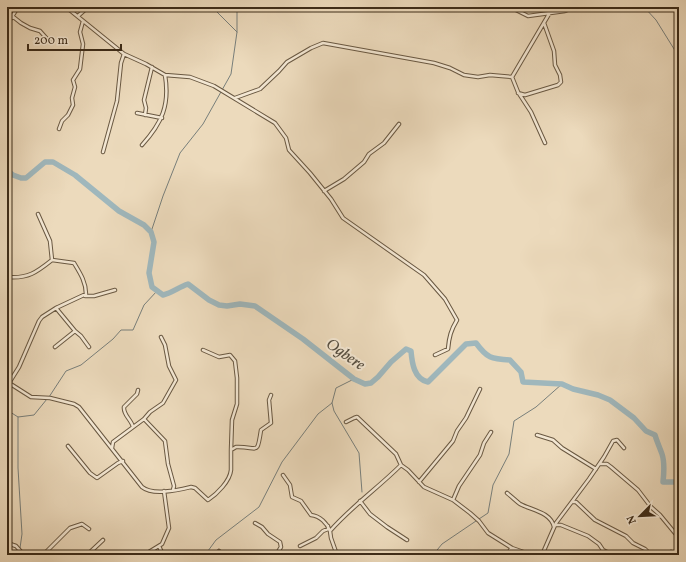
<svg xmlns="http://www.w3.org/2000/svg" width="686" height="562" font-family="Vollkorn,serif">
	<rect width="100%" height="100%" fill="#ecdabc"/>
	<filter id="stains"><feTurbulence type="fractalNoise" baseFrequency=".005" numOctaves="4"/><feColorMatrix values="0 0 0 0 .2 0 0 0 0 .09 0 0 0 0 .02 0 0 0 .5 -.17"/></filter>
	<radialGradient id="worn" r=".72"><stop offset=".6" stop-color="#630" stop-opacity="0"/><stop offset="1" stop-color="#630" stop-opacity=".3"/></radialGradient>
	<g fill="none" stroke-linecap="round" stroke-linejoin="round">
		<path stroke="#787f7b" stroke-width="1" d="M212,7L237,32
			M644,7L656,20L679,57
			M151,232L163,196L180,153L203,124L231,74L237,32V7
			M49,397L66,371L81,365L113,339L121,330H133L144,305L157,291
			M332,403L334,411L359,453L362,492
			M7,410L18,417L34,415L47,399
			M18,417V468L22,534L19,555
			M479,519L488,513L493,485L509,454L514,421L536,407L562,384
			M205,555L216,540L259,507L282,462L318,414L332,403L336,388L354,379
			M433,555L442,544L476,521"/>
		<path stroke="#9fb7bc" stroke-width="5.5" d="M7,170L13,175L21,178H26L45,162H53L75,175L119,211L144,225L151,232L154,242L149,273L152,287L163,295C172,293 179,287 188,284L209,300L219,305L227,306L240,304L255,306L303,339L354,379L365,384L371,383L378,377L391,362L406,349L411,351C412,363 414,379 428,382L466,344L476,343C487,358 491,359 510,360L521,372L523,382L562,384L573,389L598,395L610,400L634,418L646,431L655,435C657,442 660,448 662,454C665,463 664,473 663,482H679"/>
		<g stroke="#695842" stroke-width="4.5">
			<path id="street" d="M66,7L124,54L146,64L165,75L190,77L214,86L275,123L286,138L289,150L310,173L331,199L343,218L424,275L445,299L457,320C451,330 449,337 448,349L435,355
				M510,7L528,16L565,11L575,7
				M7,12L21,23L30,28L40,31L49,41
				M78,16L88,7
				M7,30L8,23L18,7
				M518,93L525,95L558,85L561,82L560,75L555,65L554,51L544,23
				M235,98L260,89L279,71L287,62L311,48L323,43L434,63L450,68L464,75L478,77L490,75L512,77
				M137,113L162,118
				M145,115L146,108L144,100L152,67
				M59,129L62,121L68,115L73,105L72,98L75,87L73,80L80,69L83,44L80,32L83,21
				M545,143L531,112L518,92L512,77L552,9V7
				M142,145C162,123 170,105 165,75
				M103,152L117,101L121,63L124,54
				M324,191L344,179L364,162L369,154L384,143L399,124
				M7,277C28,279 37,272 52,260L50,241L38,214
				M85,296H94L115,290
				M75,331L81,336L89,347
				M55,347L75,331L56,308
				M203,350L219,357L230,355L235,361L237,378V404L232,420L231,450
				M7,383H9L19,367L39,321L42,317L56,308L86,294C86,282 80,273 74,263L52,260
				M9,383L31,397L50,398L74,404L79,407L142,487C153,496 178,490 191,487L195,488L208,500C217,494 230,481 231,470C231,463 231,457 231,450L236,447C258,446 257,457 261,430L271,423L269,400L271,395
				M144,419L165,441L168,464L174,486L173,490
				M346,422L354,418L357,417L396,454L401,465L408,470L424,487L453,500L470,513L479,521L488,533L512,548
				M133,427C131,419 123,415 124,407L137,394L138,390
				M537,435L553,440L562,448L596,469
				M68,446L90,473L97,478L118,463L123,461
				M112,448L113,442L144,419L150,412L163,403L176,380L169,366L165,345L161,337
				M600,464H607L611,467L638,490L651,507L660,515L679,538
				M283,475L290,485L292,497L301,501L311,515C320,516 327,523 330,531
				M419,482L453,441L457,431L466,418L480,389
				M507,493C512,497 516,501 520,504C531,510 551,512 554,527
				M453,500L459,486L480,455L484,443L491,432
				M360,501L370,514L387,527L407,540
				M573,502H576L595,520L626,536L633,543L645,549L651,555
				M255,523L262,527L268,534L280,542L281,547L276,555
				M555,525H561L588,536L599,544L603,550L613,555
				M7,543L16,546L24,555
				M159,546L163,555
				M300,546L316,538L323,531L328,529V526
				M219,551L224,555
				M43,555L70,528L82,524L89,529
				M87,555L103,540
				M144,555L162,544L169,528L164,491
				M337,555L331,538L330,531C352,506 378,488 401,465
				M508,555L510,550L512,548L532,555
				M542,555L556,523L589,479L604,457L613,441L617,440L624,448
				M668,555L671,552L674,555
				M676,555L679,553"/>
		</g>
		<use href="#street" stroke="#f3e7d3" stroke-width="2.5"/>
	</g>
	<g text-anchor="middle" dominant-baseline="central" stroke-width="4" stroke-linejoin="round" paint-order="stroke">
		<g font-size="16" font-style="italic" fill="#564f42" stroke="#f3e7d3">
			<text transform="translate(345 355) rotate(35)">Ogbere</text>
		</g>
	</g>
	<rect width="686" height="562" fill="none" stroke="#ecdabc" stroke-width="24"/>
	<rect x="8" y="8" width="670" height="546" fill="none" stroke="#3d2c19" stroke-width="2"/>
	<rect x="12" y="12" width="662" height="538" fill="none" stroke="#3d2c19"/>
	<g transform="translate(640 516) rotate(246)" stroke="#f3e7d3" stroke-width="3" paint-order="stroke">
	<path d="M0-3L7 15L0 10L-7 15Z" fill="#3d2c19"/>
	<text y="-6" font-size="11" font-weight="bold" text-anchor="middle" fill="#3d2c19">N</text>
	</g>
	<path d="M28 44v6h93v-6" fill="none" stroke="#3d2c19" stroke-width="2"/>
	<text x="34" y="44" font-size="12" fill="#3d2c19" stroke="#f3e7d3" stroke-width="3" paint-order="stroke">200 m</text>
	<rect width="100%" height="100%" filter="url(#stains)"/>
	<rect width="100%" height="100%" fill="url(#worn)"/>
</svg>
